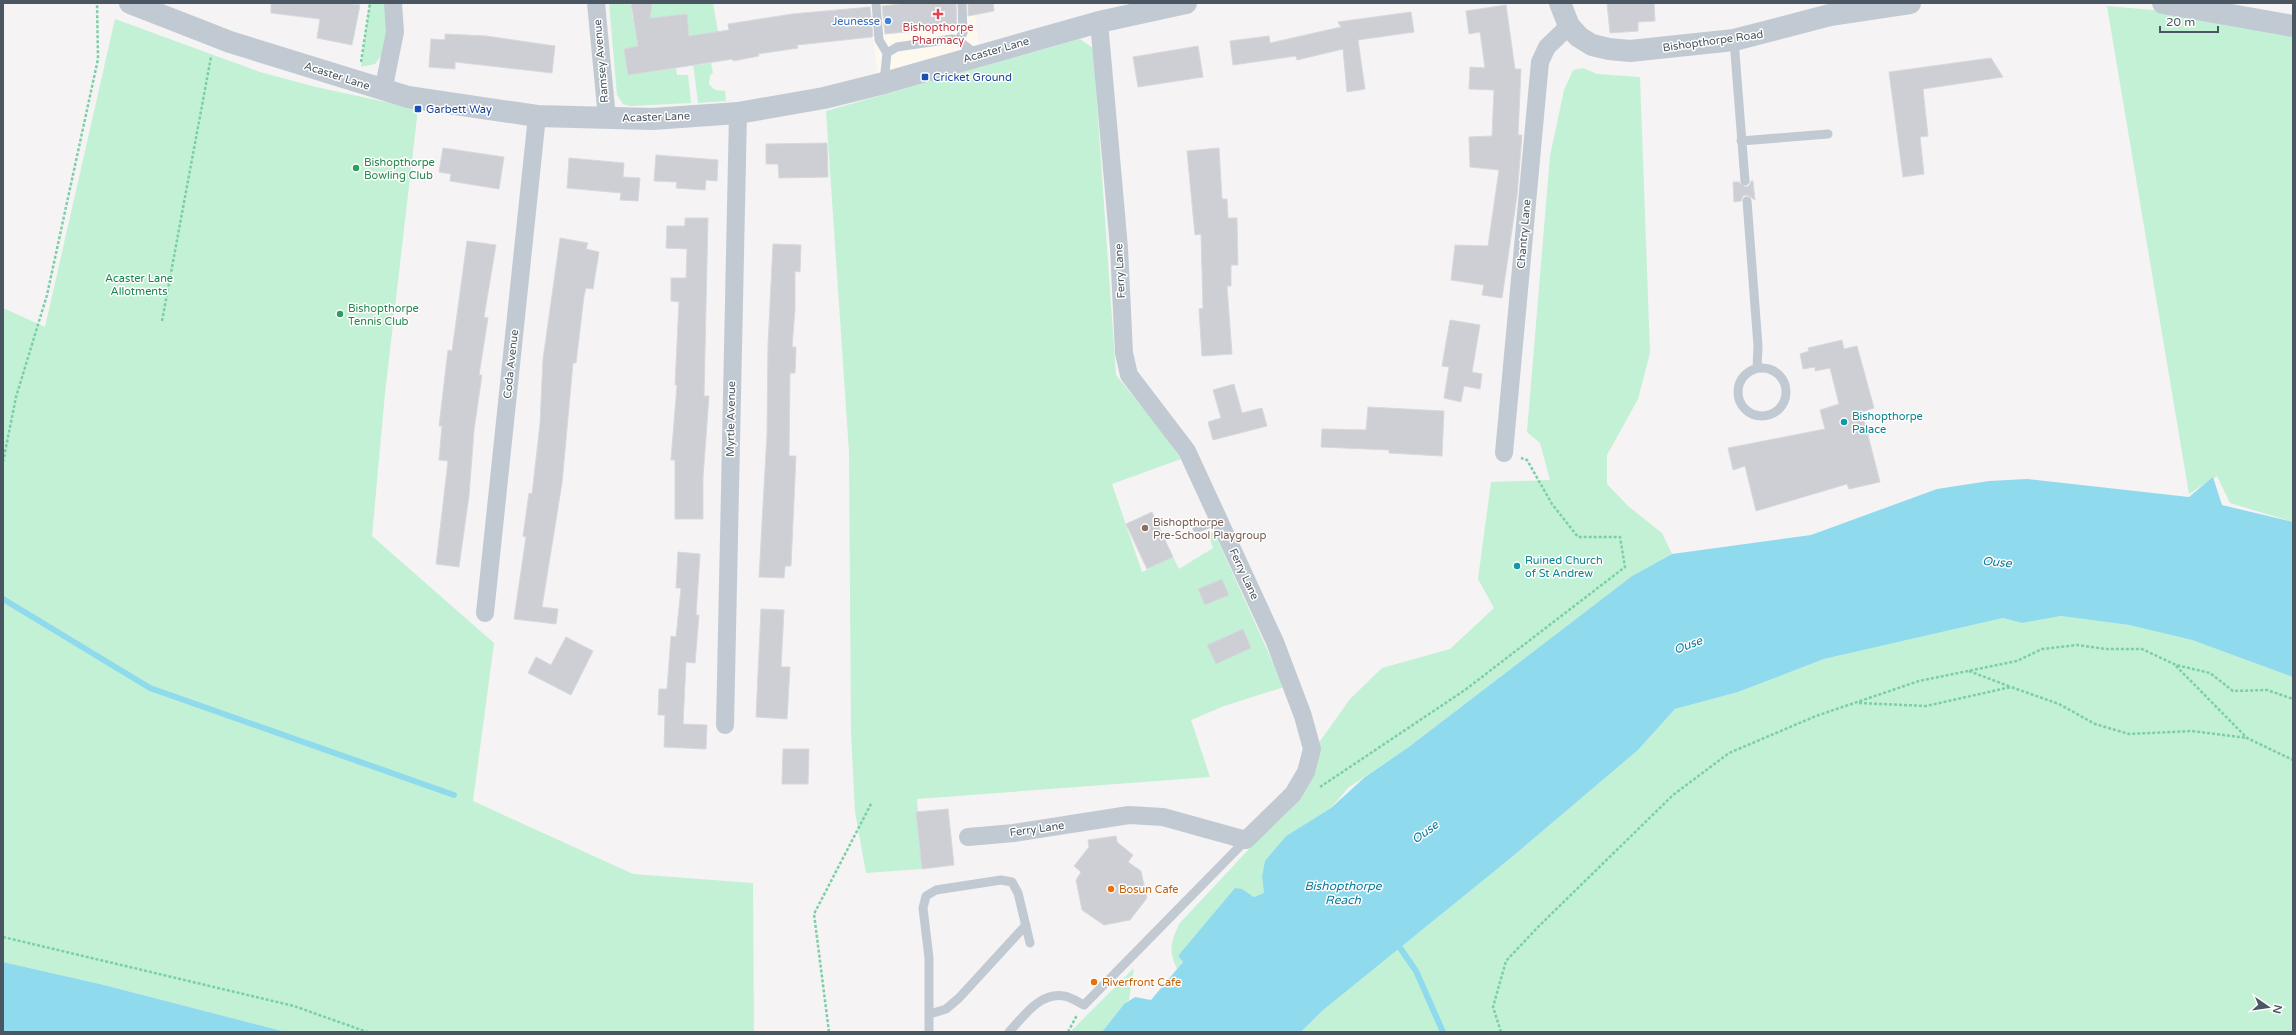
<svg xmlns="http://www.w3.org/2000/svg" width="2296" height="1035" font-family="'Varela Round',sans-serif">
	<rect width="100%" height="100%" fill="#f5f3f3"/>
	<path fill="#fdf9ef" d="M869,3H973L982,67L880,96Z"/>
	<path fill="#c3f1d5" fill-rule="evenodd" d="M370,3H403L381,56L375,64L361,67Z
		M609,3L652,6V3H713L718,32L693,36L698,65L711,63L713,73L710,75L709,84L715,90L725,91L726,101L698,103L687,15L676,67L677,75H688L691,103L630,106L623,104L617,95ZM632,9H649L650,16L632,17ZM638,46L628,75L624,49Z
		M2107,6L2189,13L2293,33V522L2230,503L2217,476L2189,494Z
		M115,19L260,72L316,87L418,109L385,393L372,536L494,643L473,801L633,874L753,883L754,1032H286L104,985L3,962V308L45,327Z
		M1080,39L1093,48L1116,375L1161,430L1181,459L1112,484L1142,572L1173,557L1179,569L1213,548L1208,534L1214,532L1284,687L1224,706L1191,720L1210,777L917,799L922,869L866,873L855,812L851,732L849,452L826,111Z
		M1583,68L1597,74L1640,77L1650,353L1638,399L1607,455V484L1628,506L1662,533L1672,554L1632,576L1410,746L1348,788L1331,808L1286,836L1262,877L1264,893L1254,897L1242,889L1178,956L1183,962L1177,969C1168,950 1171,943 1179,924L1307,787L1318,744L1350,699L1382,668L1450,649L1494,608L1478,579L1491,482L1550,480L1540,443L1527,432L1550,156L1564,90L1573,70Z
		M2061,616L2129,625L2192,640L2293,677V1032H1301L1322,1011L1512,857L1638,750L1675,709L1738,692L1824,659L2003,618L2022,623Z
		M1134,968L1129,1000L1124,1004L1102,1032H1070Z"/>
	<path fill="#90daee" d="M2213,477L2222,505L2293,522V677L2192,640L2129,625L2061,616L2022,623L2003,618L1824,659L1738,692L1675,709L1638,750L1512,857L1322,1011L1301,1032H1102L1124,1004L1135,997L1151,1000L1183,962L1178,956L1235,888L1242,889L1254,897L1264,893L1262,877L1265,861L1286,836L1331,808L1365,777L1410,746L1632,576L1672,554L1811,535L1937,489L1989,481L2027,479L2189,497Z
		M3,962L104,985L286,1032H3Z"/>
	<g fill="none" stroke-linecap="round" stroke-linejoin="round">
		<path stroke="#90daee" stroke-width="6" d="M3,599L150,688L454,795
			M1396,942L1416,971L1443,1032"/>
	</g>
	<path fill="#cdcfd5" stroke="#d7d9de" d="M271,3H346L360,5L352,45L317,38L320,19L271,13Z
		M631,3H652L650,18L687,14L689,36L729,30L728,24L792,14L870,7L873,36L872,37L797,45L798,48L758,54L759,56L733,61V59L628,75L624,49L638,46Z
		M911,3H956L957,27L885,34L882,6Z
		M968,3H993L994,11L968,16Z
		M1607,3H1654L1655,21L1638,22V31L1610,33Z
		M1506,5L1515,69H1521L1518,135H1522L1517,196L1502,298L1482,295L1484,285L1451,280L1455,245L1488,246L1499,170L1470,167L1469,137L1492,136L1494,90L1469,89L1470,67L1485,68L1480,32L1469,34L1466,11Z
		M1411,12L1414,32L1358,40L1365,89L1347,92L1343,49L1297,60L1296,56L1233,65L1230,41L1269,36L1270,43L1341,27L1338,22Z
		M445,34L486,36L555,46L552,73L455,62V69L429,67L431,39L445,40Z
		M1198,46L1203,77L1138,87L1133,57Z
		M1991,58L2003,77L1923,89L1928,136L1920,137L1924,174L1903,177L1889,72Z
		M827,143L828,177L779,178L778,164H766V144Z
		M443,148L504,157L499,189L450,181L451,174L439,172Z
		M1219,148L1222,199H1227L1228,218H1237L1238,265H1231V286H1227L1232,354L1202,356L1199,309L1203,308L1201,234L1195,235L1187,151Z
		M656,155L718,160L717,181L706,180L705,190L676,188L677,182L654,181Z
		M569,158L624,163L623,177L640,178L638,201L620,200L621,193L567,188Z
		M1751,181H1753L1755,200L1747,195L1743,196L1741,201L1734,202L1733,182H1739L1745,187L1749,186Z
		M685,218H708L704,396H709L703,477V519H675V460H671L677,385H675L679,302L671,301V278H686L687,249L666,248L667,226H685Z
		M560,238L588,243L586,249L599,252L593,289L586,288L584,296L576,363H573L562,483L542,607L558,609L556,624L514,619L526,537L523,536L529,493L532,494L540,424L543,359Z
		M467,241L496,245L484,317L488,318L479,375H482L474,430L469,496L459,567L436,564L448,461L439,460L442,426H439L448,350L452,351Z
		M773,244L801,245L800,272L795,271V309L792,347H796L795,373H790L789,456H796L791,566H785L784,578L759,577L767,434L768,345Z
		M1450,320L1480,325L1472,372L1482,374L1480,389L1464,386L1461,402L1444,398L1449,367L1442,366Z
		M1842,340L1844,349L1857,346L1874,408L1862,412L1880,482L1849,489L1847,484L1756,511L1745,466L1733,470L1728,448L1825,429L1820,410L1839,404L1830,368L1815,371V367L1803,369L1800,354L1809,351L1808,348Z
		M1234,384L1242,413L1262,408L1267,426L1213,440L1208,422L1221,418L1213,390Z
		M1368,407L1444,411L1442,456L1389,453V450L1321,447L1322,429L1366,430Z
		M1152,512L1173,557L1147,569L1126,524Z
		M678,552L700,554L696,615H699L695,663L686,662L683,724L707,725L706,749L664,747L665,715H658L659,689H667L671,636L676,637L681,588H676Z
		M1222,579L1229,595L1205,605L1198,589Z
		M761,609L784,610L781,667H790L787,719L756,717Z
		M1243,629L1251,648L1216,664L1207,645Z
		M566,637L593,651L571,695L528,673L536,657L551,665Z
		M783,749H809L808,784H782Z
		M948,809L954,865L922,869L916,812Z
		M1116,836L1117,842L1133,855L1128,862L1141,871L1147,898L1130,920L1104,925L1082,910L1076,880L1081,872L1074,866L1089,847L1088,840Z"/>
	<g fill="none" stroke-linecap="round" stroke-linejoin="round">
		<path stroke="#7ad0a6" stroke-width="2.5" stroke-dasharray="3 2" stroke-linecap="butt" d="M361,62L370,3
			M162,321L211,57
			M3,462L16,397L47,295L98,59L97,3
			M2176,666L2247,738L2293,760
			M1969,671L2011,687
			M1859,703L1926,706L2011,687L2059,704L2095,724L2129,734L2192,731L2247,738
			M1320,787L1465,690L1625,567L1620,537H1578L1552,504L1527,460L1521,458
			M3,937L294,1006L367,1032
			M829,1032L814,914L872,802
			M1068,1032L1077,1015
			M1501,1032L1493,1007L1506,961L1538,927L1673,795L1729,753L1816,716L1919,681L2017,661L2042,649L2077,645L2106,649H2142L2176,665L2210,673L2233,691L2267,690L2293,699"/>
		<path stroke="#c1cad2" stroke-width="9" d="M876,3L879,40L887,53
			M958,40L963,33L962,3
			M1734,40L1745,181
			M884,82L887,53L897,47L952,39L958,40L977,55
			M1741,141L1828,134
			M1747,201L1758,346L1757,368
			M1738 392a24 24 0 1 1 48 0a24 24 0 1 1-48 0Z
			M1197,528L1219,520
			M930,1014L946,1009L959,998L1026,925
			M929,1032V958L923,908L926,896L936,890L1001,880L1012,882L1018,893L1030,943
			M1009,1032C1024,1016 1040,992 1064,996C1071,997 1078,1002 1084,1005L1246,840"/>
		<path stroke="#c1cad2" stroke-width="18" d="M596,3L607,118
			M383,91L395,32L393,3
			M1504,453L1540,62L1547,47L1569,26
			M485,613L537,116
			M725,725L738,113
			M968,837L1014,833L1129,815L1163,817L1246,840L1293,794L1306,772L1312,749L1303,716L1275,642L1187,451L1129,375L1124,353L1119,248L1099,22"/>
		<path stroke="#c1cad2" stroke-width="22" d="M130,3L230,42L408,97L537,116L652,119L738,113L824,98L884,83L1099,22L1186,3
			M1560,3L1569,26L1579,37L1592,45L1609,49L1630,51L1734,40L1830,15L1910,3
			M2163,3L2293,26"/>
	</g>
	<path fill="#e0444e" stroke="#fff" stroke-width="1.5" d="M936 8h4v4h4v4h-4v4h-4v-4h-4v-4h4z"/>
	<circle fill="#3f7fe0" stroke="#fff" stroke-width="1.5" cx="888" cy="21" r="4"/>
	<g fill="#1a4fb4" stroke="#fff" stroke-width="1.5">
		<rect x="921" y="73" width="8" height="8" rx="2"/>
		<rect x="414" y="105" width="8" height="8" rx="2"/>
	</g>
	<g fill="#2e9e5b" stroke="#fff" stroke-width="1.5">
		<circle cx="356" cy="168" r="4"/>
		<circle cx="340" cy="314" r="4"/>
	</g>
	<g fill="#0f9aa8" stroke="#fff" stroke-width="1.5">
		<circle cx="1844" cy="422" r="4"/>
		<circle cx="1517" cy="566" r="4"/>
	</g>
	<circle fill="#8d6e63" stroke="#fff" stroke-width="1.5" cx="1145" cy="528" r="4"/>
	<g fill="#e8710a" stroke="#fff" stroke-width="1.5">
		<circle cx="1111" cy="889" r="4"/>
		<circle cx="1094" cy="982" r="4"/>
	</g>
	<g text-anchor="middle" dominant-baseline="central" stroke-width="3" stroke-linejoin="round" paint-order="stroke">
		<g font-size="11" fill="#366cbe" stroke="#fff" text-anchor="end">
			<text x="880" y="21">Jeunesse</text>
		</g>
		<g font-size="11" fill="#be3a42" stroke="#fff">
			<text x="938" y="27">Bishopthorpe<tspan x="938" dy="13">Pharmacy</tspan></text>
		</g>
		<g font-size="11" fill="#4a5661" stroke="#fff">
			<text transform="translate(1713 41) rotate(-8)">Bishopthorpe Road</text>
			<text transform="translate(996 50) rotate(-16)">Acaster Lane</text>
			<text transform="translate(601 61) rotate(-95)">Ramsey Avenue</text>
			<text transform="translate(337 76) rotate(18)">Acaster Lane</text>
			<text transform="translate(656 117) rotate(-2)">Acaster Lane</text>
			<text transform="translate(1524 234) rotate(-85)">Chantry Lane</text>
			<text transform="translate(1120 271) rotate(-93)">Ferry Lane</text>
			<text transform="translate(511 364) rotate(-84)">Coda Avenue</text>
			<text transform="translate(731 419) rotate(-89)">Myrtle Avenue</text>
			<text transform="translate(1244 574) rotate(65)">Ferry Lane</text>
			<text transform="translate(1037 829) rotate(-8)">Ferry Lane</text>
		</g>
		<g font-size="11" fill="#164399" stroke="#fff" text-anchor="start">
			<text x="933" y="77">Cricket Ground</text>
			<text x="426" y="109">Garbett Way</text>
		</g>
		<g font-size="11" fill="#27864d" stroke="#fff" text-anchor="start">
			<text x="364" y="162">Bishopthorpe<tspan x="364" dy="13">Bowling Club</tspan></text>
			<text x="348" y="308">Bishopthorpe<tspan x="348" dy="13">Tennis Club</tspan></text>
		</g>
		<g font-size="11" fill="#17864f" stroke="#fff">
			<text x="139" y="278">Acaster Lane<tspan x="139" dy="13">Allotments</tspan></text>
		</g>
		<g font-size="11" fill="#0d838f" stroke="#fff" text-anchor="start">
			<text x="1852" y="416">Bishopthorpe<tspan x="1852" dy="13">Palace</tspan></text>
			<text x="1525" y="560">Ruined Church<tspan x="1525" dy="13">of St Andrew</tspan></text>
		</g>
		<g font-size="11" fill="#785e54" stroke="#fff" text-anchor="start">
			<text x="1153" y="522">Bishopthorpe<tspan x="1153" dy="13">Pre-School Playgroup</tspan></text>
		</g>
		<g font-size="11" fill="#c56008" stroke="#fff" text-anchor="start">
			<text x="1119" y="889">Bosun Cafe</text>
			<text x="1102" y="982">Riverfront Cafe</text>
		</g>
		<g font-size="12" font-style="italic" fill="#0c7c9b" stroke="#fff">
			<text transform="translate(1997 562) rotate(5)">Ouse</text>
			<text transform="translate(1688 645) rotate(-21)">Ouse</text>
			<text transform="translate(1425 832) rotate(-36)">Ouse</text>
			<text x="1343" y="886">Bishopthorpe<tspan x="1343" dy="14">Reach</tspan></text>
		</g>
	</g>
	<rect width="2296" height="1035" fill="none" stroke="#4a5661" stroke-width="8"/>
	<g transform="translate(2268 1007) rotate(103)" stroke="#ffffff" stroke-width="3" paint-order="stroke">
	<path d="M0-3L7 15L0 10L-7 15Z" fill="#4a5661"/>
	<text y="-6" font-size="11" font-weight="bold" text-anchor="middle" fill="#4a5661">N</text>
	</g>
	<path d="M2160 26v6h58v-6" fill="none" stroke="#4a5661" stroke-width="2"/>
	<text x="2166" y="26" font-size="12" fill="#4a5661" stroke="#ffffff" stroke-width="3" paint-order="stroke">20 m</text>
</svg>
